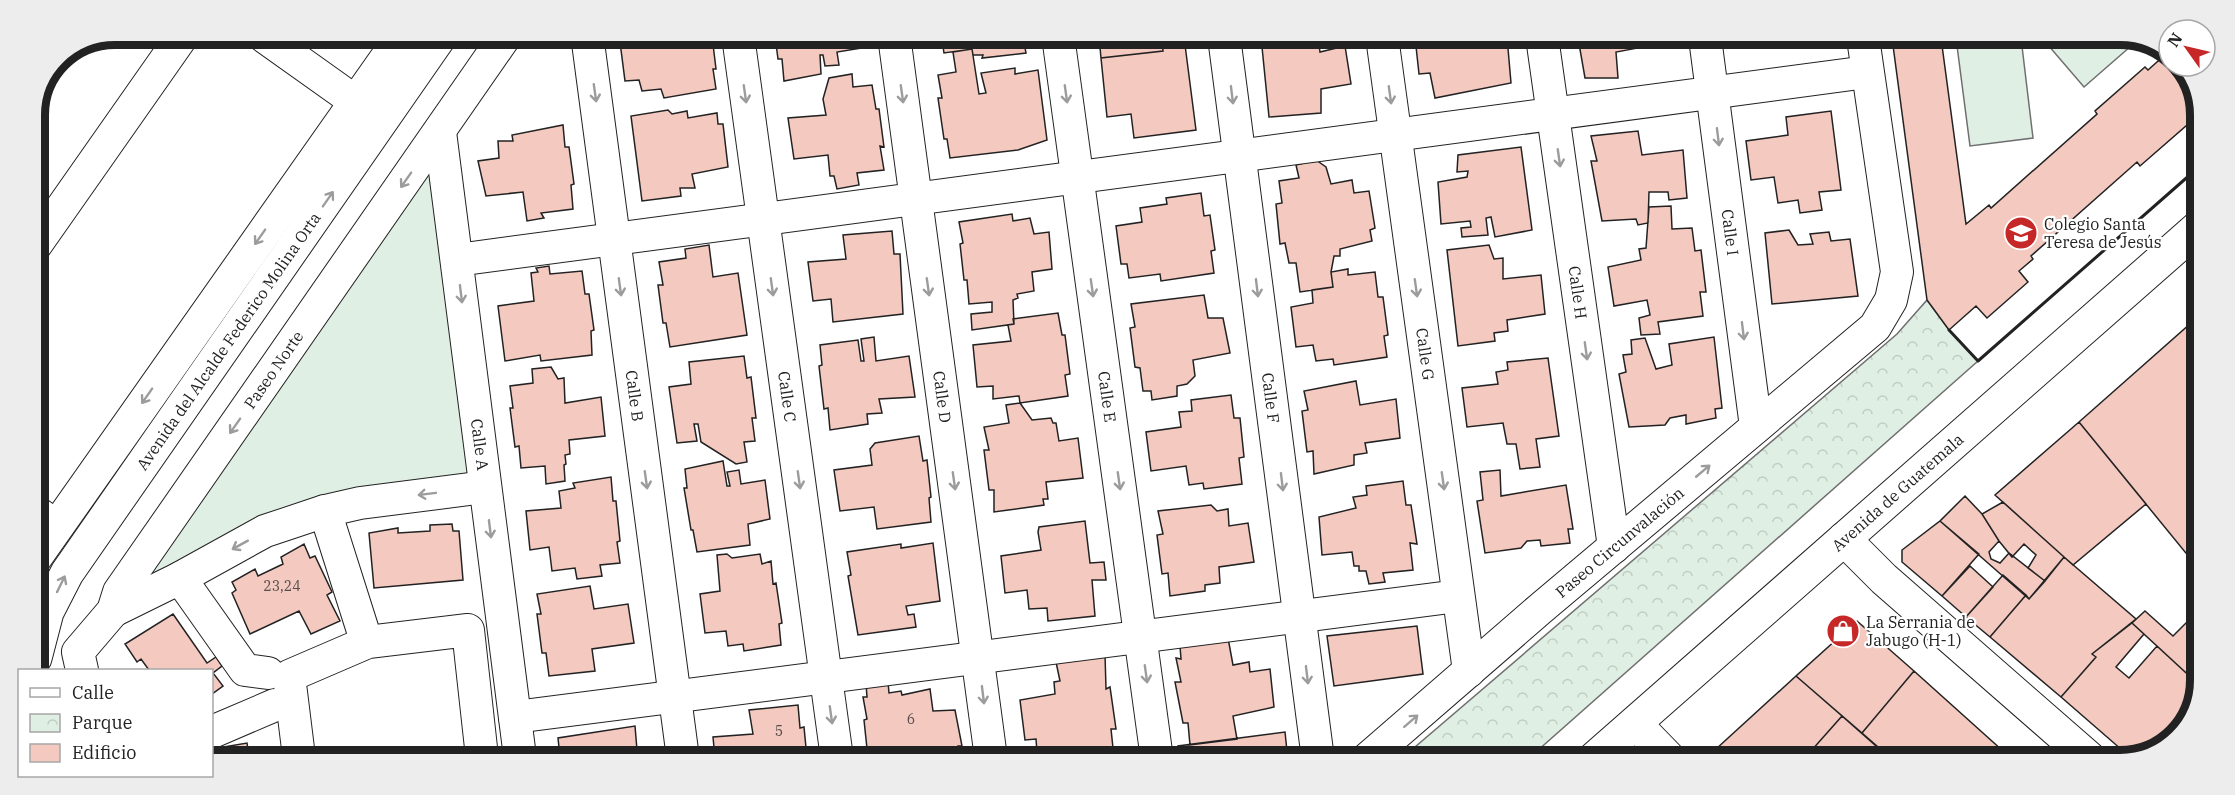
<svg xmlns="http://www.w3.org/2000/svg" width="2235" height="795" font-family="'IBM Plex Serif',serif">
	<defs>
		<pattern id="park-crowns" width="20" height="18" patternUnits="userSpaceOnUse" patternTransform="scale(1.5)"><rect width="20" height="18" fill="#e0efe3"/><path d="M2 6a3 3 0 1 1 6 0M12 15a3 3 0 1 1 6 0" fill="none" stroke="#c0cdc2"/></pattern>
	</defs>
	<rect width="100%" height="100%" fill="#fff"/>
	<path fill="#e0efe3" stroke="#6f6f6f" stroke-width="1.5" d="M1956,38H2021L2033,138L1970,146Z
		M2042,38L2139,39L2084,87Z
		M433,160L472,478L152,581L142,576Z"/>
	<path fill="url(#park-crowns)" stroke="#6f6f6f" stroke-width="1.5" d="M1927,300L1949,330L1978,361L1528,759H1401L1897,334Z"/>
	<path fill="#f3c9c0" stroke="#222" stroke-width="1.5" d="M623,36H712L716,69H713L716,89L664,98L661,89L642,91L639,80L625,81L620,42H624Z
		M775,36H866L867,47L837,52L839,65L825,66L823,55H820L821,74L784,81L782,59H778Z
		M930,36H1023L1026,53L982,58L983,55H973L972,49L944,53L942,40L931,41Z
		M1099,37H1162L1163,51L1101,58Z
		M1162,37H1184L1196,130L1134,138L1131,114L1107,117L1101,58L1163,51Z
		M1261,37H1318L1320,52L1345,46L1351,84L1321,89V113L1269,117Z
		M1415,37H1507L1511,83L1435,98L1430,73L1419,74Z
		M1578,38H1670V42L1616,52L1618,78H1585Z
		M1765,38H1824V41L1766,47Z
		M1892,38H1941L1966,224L1989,205L1991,208L2097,114L2095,111L2145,67L2148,70L2166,54L2169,56V66H2184L2200,109L2193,115L2195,118L2140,166L2137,162L2031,256L2033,259L2019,271L2028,282L1987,318L1976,306L1949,330L1927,300Z
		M972,49L979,94L986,93L981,73L1015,68V74L1038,70L1047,140L1018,150L950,158L947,139H944L938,98H942L938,75L956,72L953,52Z
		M852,74L853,87L872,85L876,109H879L884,147L880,146L884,170L857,173L859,185L837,189L834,176H830L828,155L794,159L788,118L826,115L823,99L829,78Z
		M668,110L672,114L687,111L688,118L717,113L718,124H723L728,167L692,174L695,188H680L681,196L642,201L631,116Z
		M1831,111L1841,190L1819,192L1822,210L1800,213L1798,200L1778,203L1774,177L1751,180L1746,141L1788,135L1786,117Z
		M563,125L565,147H569L574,184L571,185L573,209L541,213L544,218L527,221L523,192L486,196L478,161L499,158L498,141H513L512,135Z
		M1638,131L1642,155L1683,150L1687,198L1669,200L1668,192H1649L1648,223L1638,225L1636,219L1602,221L1591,161H1597L1591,136Z
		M1521,147L1532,230L1495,237L1491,217L1486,218L1488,235L1462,237L1461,228L1471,227L1470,221L1441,224L1438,182L1467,177L1468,171L1457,172L1458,155Z
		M1316,160L1326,167L1331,184L1352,180L1354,193L1369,191L1375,228L1370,230L1372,241L1340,249V256H1334L1331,272L1333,287L1300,292L1296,263H1289L1285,243L1280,244L1276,204L1282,203L1279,181L1299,178L1296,165Z
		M1201,193L1204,216L1210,215L1215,250L1211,251L1214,273L1161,281L1160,274L1129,278L1127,264H1121L1116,226L1142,222L1140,208L1167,204L1166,198Z
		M1671,206L1672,229L1692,228L1695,251L1701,250L1706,292H1700L1703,316L1658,322L1660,334L1641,335L1639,318L1650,315L1647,300L1614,306L1608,267L1641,260L1639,249L1646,248L1649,207Z
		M1012,214L1013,221L1030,218L1034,234L1049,232L1052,269L1032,272L1034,291L1017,294L1018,298L1013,300L1014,324L972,330L971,314L992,312V302L969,304L967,280H964L960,244L963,243L959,222Z
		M1789,230L1798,245L1813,244L1810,234L1829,232L1831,241L1850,239L1858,296L1772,304L1765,233Z
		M892,231L894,254H900L903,314L833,322L831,299L813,301L808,262L846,259L843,235Z
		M709,245L713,277L738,273L747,335L670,347L666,323H663L658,285H663L659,262L686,258L685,249Z
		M1489,245L1494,259L1503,258V279L1541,275L1545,314L1507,320L1508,331L1494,333L1495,341L1458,346L1447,250Z
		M549,266L550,274L582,271L585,294H589L594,330L591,331L592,355L541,361L540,355L505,361L498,306L534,301L531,273L538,272L536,268Z
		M1348,269V275L1375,272L1378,297H1383L1388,335L1384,336L1387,357L1334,365L1333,359L1316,361L1313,345L1296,347L1291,307L1313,303L1312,290L1333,287L1331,272Z
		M1204,295L1208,318H1223L1230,353L1193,360L1195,376L1187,384L1177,386V396L1152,400L1151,391H1143L1140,368L1135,367L1130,328L1135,327L1131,304Z
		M1058,313L1062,335H1065L1070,374L1065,375L1068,396L1020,403L1019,396L993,399V386L977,387L973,345L1011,341L1008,325L1014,324L1013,319Z
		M2199,316L2197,560L2194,563L2079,422Z
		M874,337L876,361L909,356L915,397L879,399L882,413L867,414L868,424L830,430L828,408L824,409L819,366L822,365L820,345L858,340L861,361H864L861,339Z
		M1714,337L1722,408L1715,409L1716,418L1686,424V415L1670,418L1665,425L1629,427L1619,374L1626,372L1623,355L1632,354L1631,340L1645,338L1656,369L1672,365L1669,344Z
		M744,356L747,378L751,377L756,418H752L755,441L744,442L747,462L736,464L701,442L698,424H694L697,441L677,443L669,387L691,384L689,362Z
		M1548,358L1559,436L1536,439L1540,467L1520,469L1516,444H1507L1503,423L1467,427L1462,388L1498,384L1496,372L1508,370L1507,362Z
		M551,367L558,379L564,378L565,403L601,397L605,436L569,440L570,454L565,455L566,464L564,465L565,481L546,484L545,466L521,468L519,446L515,447L510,408H513L510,386L533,383L532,369Z
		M1356,381L1360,405L1396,399L1400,438L1365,443L1367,453L1354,455V465L1314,474L1313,451L1307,452L1302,411L1308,410L1304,391Z
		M1231,395L1234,418H1240L1244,457L1239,458L1242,484L1204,489L1203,483L1189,485L1186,466L1151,471L1146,432L1181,427L1179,412L1192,411L1191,400Z
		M1020,403L1032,420L1051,418L1053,423H1056L1059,441L1078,438L1083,478L1046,482L1048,499H1043L1044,505L994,512V490H989L984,450H989L984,427L1009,423L1006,405Z
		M2079,422L2146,504L2073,565L1995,495Z
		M919,436L923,461L927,460L931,497L929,498L931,522L877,529L874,507L840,511L834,470L872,465L870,449L875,443Z
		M723,461L727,486H730L727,472L739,470L741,484L765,480L770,519L748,524L750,545L697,552L693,530H691L684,488H687L685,469Z
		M1500,470L1501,496L1566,485L1573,529H1568L1570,543L1541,546L1540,540L1527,541L1521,548L1485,553L1477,501L1483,500L1480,472Z
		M611,477L613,501H616L620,541L617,542L620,563L600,565L602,576L577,579L575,568L552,571L549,547L530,550L526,511L561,508L559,491L575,488L573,483Z
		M1403,481L1406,505H1411L1417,544L1410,543L1413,570L1383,573L1385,582L1369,584L1366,571H1359V566H1354L1352,552L1322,555L1319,517L1356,508L1353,497L1367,495L1366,486Z
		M1965,496L1982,514L1999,541L1989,552L1991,559L2000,563L2009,553L2045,581L2029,599L1940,521Z
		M2003,502L2064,557L2045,581L2028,568L2036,555L2024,544L2012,557L1999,541L1982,514Z
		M1211,505L1217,511L1228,509L1229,526L1248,523L1254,562L1219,567L1220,583L1205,585V591L1170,596L1168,573L1162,574L1157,535L1163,534L1158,511Z
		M1085,521L1090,563L1104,562L1106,580H1092L1095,616L1048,621L1047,608L1029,609L1027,590L1005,593L1001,556L1041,550L1038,532L1039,527Z
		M1940,521L1979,554L1942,596L1902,562V550Z
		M452,524L453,531H459L463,580L374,588L369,533L398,528V533L430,531V525Z
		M933,543L940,601L906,606L908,615L914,614L916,627L858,635L848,576L851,575L847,552L901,544V548Z
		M304,544L310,558L315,556L332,592L327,595L340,621L311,634L299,611L250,634L232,593L236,590L232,582L255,569L258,576L283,564L281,557Z
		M727,554L732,558L760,554L762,564L771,561L773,584L776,583L782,623L779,624L781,645L744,651L743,644L728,646L726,631L705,633L700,594L720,591L717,555Z
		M2064,557L2136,619L2092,654L2096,657L2061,697L1990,637L2026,595L2029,599Z
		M1970,566L1993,587L1966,617L1942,596Z
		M2003,575L2026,595L1990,637L1966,617Z
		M590,586L594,609L628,604L634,643L592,649L595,671L549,676L546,653H542L537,614H541L537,594Z
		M2145,611L2173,636L2190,619L2197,626L2196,682L2132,623Z
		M173,614L207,663L216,657L222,666L213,673L223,686L212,694V670H149L141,659L137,662L125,644Z
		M1857,621L1914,671L1862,733L1796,676Z
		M2132,623L2144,634L2116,667L2129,678L2157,646L2196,682V705L2169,744L2130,757L2061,697L2096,657L2092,654Z
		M1417,626L1423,674L1334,686L1327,636Z
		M1228,638L1233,665L1249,662L1250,672L1270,669L1274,707L1233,716L1237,739L1190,745L1188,723H1183L1175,682H1181L1176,658L1181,659L1180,646Z
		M1105,654L1106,689L1110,687L1116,729H1111L1113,748L1103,750L1104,758H1078L1077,754L1061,756L1060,749L1037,752L1036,739L1025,740L1020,700L1055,694L1054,682L1060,681L1056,662Z
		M1914,671L2013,760H1893L1862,733Z
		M1796,676L1842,716L1803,760H1704Z
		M888,682L889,693L901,691L902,695L930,689L933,711L955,710L962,746H958L959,758H868L864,720L867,719L863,697H867L866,684Z
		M798,705L800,728L804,727L807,758H715L713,737L753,734L749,710Z
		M1842,716L1876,746L1864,760H1803Z
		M635,726L637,750L646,749L647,757H560L558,738Z
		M1285,732L1287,751L1271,753L1272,759H1179L1178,746Z
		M247,743L249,757H212V749Z
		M1876,746L1893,760H1864Z
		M1061,753V756L1067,755L1069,758H1039V756Z"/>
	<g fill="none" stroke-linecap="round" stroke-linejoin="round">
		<g stroke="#222" stroke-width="34">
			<g id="street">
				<path d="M262,35L356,102"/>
				<path id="s1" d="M587,35L683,758"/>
				<path id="s2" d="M738,36L837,758"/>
				<path id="s3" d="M894,36L991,758"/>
				<path id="s4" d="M1058,36L1157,759"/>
				<path id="s5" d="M1224,37L1318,759"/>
				<path id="s6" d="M1382,37L1469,671"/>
				<path id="s7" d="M1542,37L1614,547"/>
				<path id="s8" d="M1705,38L1756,427"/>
				<path id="s9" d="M440,132L520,757"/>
				<path d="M35,246L183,35"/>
				<path d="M457,260L1867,72"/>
				<path d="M35,511L56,526"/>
				<path d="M325,511L364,634"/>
				<path d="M180,578L245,670L268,673"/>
				<path d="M113,611L180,578L265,531L325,511L360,503L485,487"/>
				<path id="s10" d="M82,670L78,652L113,611L119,592L506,35"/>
				<path d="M515,717L1458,596"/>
				<path d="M1635,723L1671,760"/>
				<path d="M212,732L275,705"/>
				<path d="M299,757L289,676L368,642L468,630L482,757"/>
				<path id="s11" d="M1367,759L1540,609L1875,327L1891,300L1897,272L1863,38"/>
			</g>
		</g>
		<g stroke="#222" stroke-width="35">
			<g id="secondary">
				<path d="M1844,539L1884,579L2091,760"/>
				<path d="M35,558L403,35"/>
				<path id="s12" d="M35,658L47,612L67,573L441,35"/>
				<path id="s13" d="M1594,759L2200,226"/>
			</g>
		</g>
		<use href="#street" stroke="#fff" stroke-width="32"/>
		<use href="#secondary" stroke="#fff" stroke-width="33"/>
		<path stroke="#222" stroke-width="3" d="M1949,330L1978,361L2200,166"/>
	</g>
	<defs><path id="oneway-shaft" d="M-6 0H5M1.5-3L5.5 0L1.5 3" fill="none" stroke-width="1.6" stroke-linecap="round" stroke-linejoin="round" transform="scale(1.5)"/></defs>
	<g stroke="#9c9c9c">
		<use href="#oneway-shaft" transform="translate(595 93) rotate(82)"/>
		<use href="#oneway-shaft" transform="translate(745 94) rotate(82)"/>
		<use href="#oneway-shaft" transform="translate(902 94) rotate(82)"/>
		<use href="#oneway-shaft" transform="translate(1066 94) rotate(82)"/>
		<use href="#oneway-shaft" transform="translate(1232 95) rotate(83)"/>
		<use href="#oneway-shaft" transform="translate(1390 95) rotate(82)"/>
		<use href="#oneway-shaft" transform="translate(1718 137) rotate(83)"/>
		<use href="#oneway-shaft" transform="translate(1559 158) rotate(82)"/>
		<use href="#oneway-shaft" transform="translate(406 180) rotate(125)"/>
		<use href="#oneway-shaft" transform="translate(328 199) rotate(-55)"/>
		<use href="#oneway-shaft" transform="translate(260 237) rotate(125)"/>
		<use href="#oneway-shaft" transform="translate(620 287) rotate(82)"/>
		<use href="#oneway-shaft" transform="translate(772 287) rotate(82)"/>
		<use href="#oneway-shaft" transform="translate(928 287) rotate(82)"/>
		<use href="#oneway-shaft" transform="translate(1092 288) rotate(82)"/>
		<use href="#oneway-shaft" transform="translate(1257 288) rotate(83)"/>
		<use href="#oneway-shaft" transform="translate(1416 288) rotate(82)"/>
		<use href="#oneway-shaft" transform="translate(461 294) rotate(83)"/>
		<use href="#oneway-shaft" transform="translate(1743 331) rotate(83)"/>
		<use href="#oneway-shaft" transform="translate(1586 351) rotate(82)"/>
		<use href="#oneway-shaft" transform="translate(147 396) rotate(125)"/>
		<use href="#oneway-shaft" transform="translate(235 426) rotate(125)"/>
		<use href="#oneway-shaft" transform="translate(1703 471) rotate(-40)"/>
		<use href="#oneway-shaft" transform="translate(646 480) rotate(82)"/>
		<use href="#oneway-shaft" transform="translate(799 480) rotate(82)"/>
		<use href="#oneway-shaft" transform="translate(954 481) rotate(82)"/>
		<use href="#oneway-shaft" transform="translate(1119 481) rotate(82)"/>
		<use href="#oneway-shaft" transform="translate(1443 481) rotate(82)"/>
		<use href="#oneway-shaft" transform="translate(1282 482) rotate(83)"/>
		<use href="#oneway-shaft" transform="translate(427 494) rotate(173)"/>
		<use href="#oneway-shaft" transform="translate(490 529) rotate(83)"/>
		<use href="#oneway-shaft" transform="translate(240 545) rotate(151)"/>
		<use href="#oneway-shaft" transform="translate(61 584) rotate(-64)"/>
		<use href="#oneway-shaft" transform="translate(1146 674) rotate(82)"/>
		<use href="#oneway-shaft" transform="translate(1307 675) rotate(83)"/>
		<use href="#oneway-shaft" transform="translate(983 695) rotate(83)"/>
		<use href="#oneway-shaft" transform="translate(831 715) rotate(82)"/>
		<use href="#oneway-shaft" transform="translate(1411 721) rotate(-41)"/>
	</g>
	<defs>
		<g id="school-disc" transform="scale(1.725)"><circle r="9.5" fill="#c62828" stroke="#fff"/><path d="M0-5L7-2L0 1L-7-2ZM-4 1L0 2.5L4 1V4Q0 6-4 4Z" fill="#fff"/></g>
		<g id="shop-disc" transform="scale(1.725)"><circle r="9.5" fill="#c62828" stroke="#fff"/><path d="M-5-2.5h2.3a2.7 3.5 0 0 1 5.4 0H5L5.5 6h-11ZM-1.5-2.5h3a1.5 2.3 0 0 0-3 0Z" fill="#fff"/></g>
	</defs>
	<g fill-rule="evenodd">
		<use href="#school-disc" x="2021" y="233"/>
		<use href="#shop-disc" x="1843" y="631"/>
	</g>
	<g text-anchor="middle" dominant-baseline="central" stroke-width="4.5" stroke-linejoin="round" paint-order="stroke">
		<g font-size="14" fill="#564c4a">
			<text x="282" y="586">23,24</text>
			<text x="911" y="719">6</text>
			<text x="779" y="731">5</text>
		</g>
		<g font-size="16" fill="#222" stroke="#fff" text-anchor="start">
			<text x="2044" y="224">Colegio Santa<tspan x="2044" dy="18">Teresa de Jesús</tspan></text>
			<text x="1866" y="622">La Serrania de<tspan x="1866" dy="18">Jabugo (H-1)</tspan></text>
		</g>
		<g font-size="16" fill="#222" stroke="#fff">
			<text stroke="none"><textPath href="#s8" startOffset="196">Calle I</textPath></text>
			<text stroke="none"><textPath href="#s7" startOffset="258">Calle H</textPath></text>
			<text stroke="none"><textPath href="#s12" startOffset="374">Avenida del Alcalde Federico Molina Orta</textPath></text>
			<text stroke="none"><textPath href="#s6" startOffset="320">Calle G</textPath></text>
			<text stroke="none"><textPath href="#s10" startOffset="363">Paseo Norte</textPath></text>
			<text stroke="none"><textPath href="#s1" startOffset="364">Calle B</textPath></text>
			<text stroke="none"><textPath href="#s2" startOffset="364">Calle C</textPath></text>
			<text stroke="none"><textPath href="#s3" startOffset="364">Calle D</textPath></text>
			<text stroke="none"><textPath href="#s4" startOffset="364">Calle E</textPath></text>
			<text stroke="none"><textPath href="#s5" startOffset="364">Calle F</textPath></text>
			<text stroke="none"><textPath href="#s9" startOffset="315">Calle A</textPath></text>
			<text stroke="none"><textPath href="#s13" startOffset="404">Avenida de Guatemala</textPath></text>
			<text stroke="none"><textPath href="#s11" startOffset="333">Paseo Circunvalación</textPath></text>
		</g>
	</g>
	<path d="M0 0H2235V795H0ZM115 45H2120A70 70 0 0 1 2190 115V680A70 70 0 0 1 2120 750H115A70 70 0 0 1 45 680V115A70 70 0 0 1 115 45Z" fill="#ededed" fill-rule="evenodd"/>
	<path fill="none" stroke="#222" stroke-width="8" d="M115 45H2120A70 70 0 0 1 2190 115V680A70 70 0 0 1 2120 750H115A70 70 0 0 1 45 680V115A70 70 0 0 1 115 45Z"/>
	<rect x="18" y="669" width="195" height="108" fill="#ffffff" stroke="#a7a7a7" stroke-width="1.5"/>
	<rect x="30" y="688" width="30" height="9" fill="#ffffff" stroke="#a7a7a7" stroke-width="1.5"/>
	<text x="72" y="699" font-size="18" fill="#222222">Calle</text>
	<rect x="30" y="714" width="30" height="18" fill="url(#park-crowns)" stroke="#a7a7a7" stroke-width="1.5"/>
	<text x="72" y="729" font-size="18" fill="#222222">Parque</text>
	<rect x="30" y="744" width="30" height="18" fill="#f3c9c0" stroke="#a7a7a7" stroke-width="1.5"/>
	<text x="72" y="759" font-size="18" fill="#222222">Edificio</text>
	<g transform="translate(2187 48) rotate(304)"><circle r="28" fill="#ffffff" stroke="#a7a7a7" stroke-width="1.5"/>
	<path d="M0-4.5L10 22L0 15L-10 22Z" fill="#c62828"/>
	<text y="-9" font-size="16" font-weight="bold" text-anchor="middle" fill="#222222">N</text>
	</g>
</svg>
